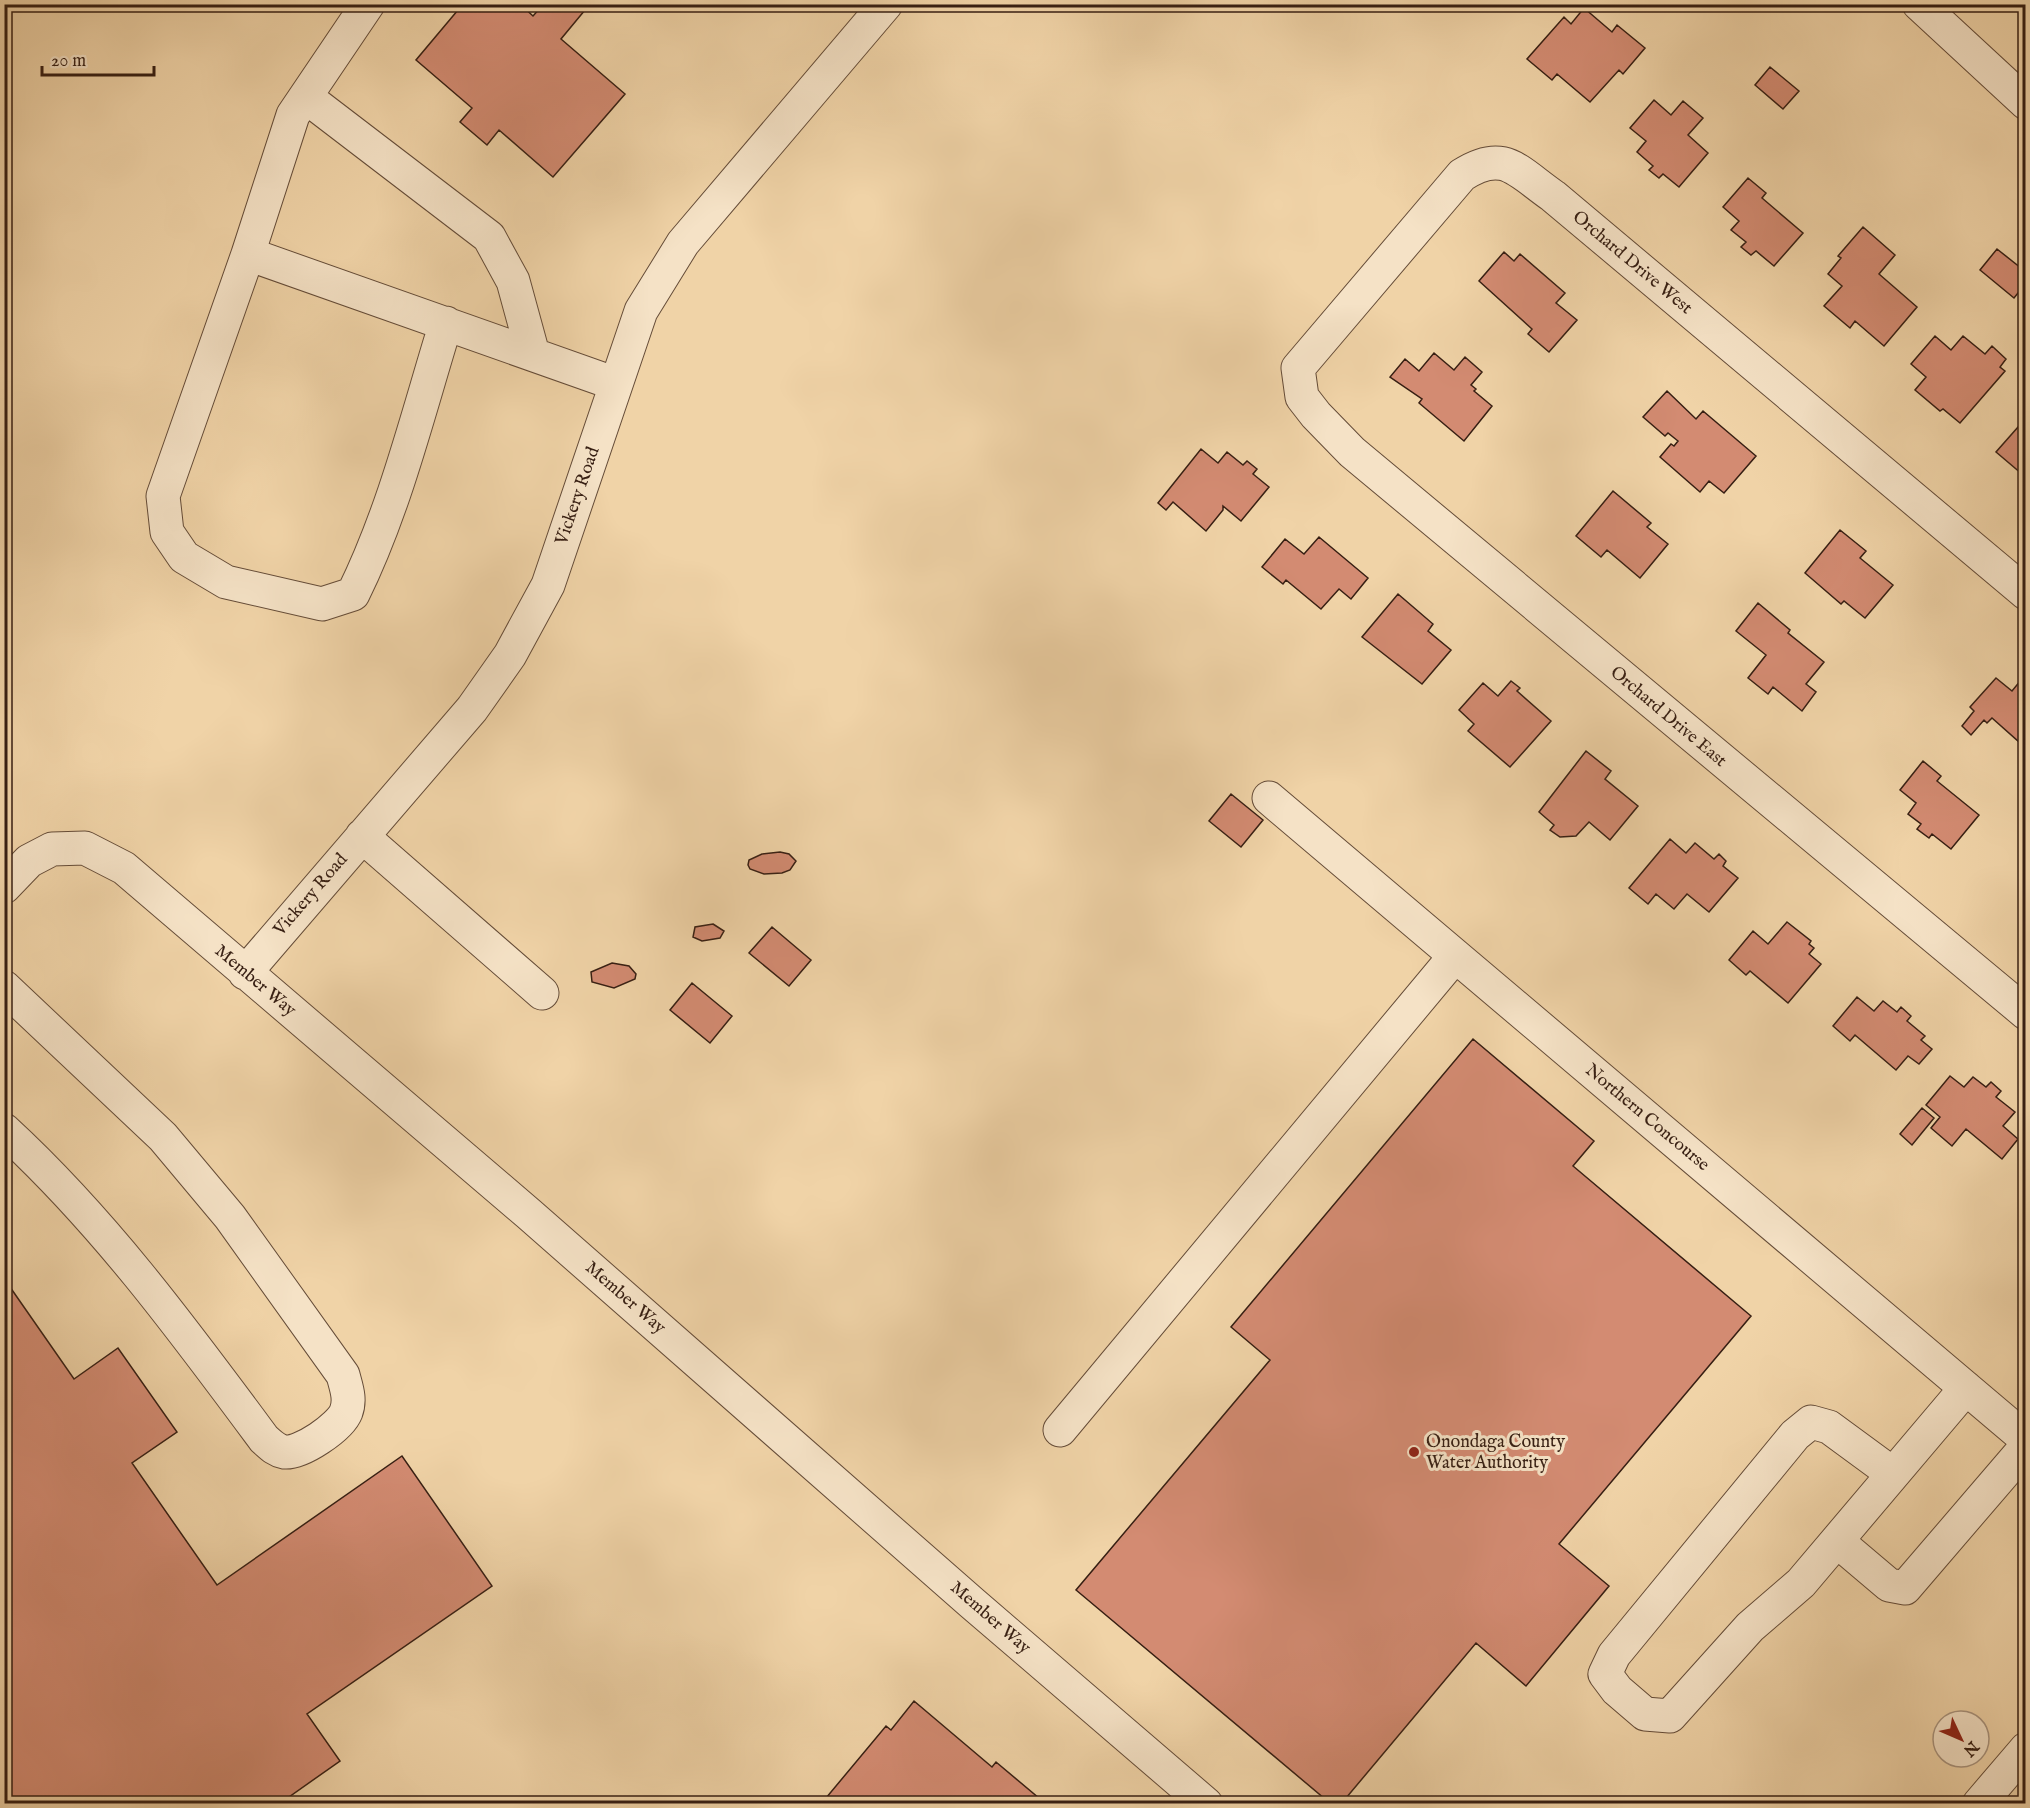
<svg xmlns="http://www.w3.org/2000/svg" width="2030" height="1808" font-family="'IM FELL English',serif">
	<rect width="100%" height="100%" fill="#f0d3a7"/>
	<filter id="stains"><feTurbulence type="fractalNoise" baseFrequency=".00333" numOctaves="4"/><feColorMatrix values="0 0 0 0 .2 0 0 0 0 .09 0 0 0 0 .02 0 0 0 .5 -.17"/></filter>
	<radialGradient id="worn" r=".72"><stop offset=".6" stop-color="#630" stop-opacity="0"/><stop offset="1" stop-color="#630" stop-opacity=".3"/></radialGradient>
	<path fill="#d38b72" stroke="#371f13" stroke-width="1.5" d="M463,4H520L533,16L541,7L537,4H590L561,39L625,94L553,177L499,130L487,145L460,122L472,108L416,60Z
		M1584,8L1612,32L1617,25L1645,48L1623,74L1619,70L1590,102L1557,74L1552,80L1527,59L1564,17L1571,24Z
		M1770,67L1799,91L1783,109L1755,85Z
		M1654,100L1671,115L1683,101L1703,118L1688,135L1708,153L1679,187L1663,174L1659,178L1649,170L1653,166L1637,152L1646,141L1630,128Z
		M1748,178L1766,193L1762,198L1803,233L1774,266L1756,251L1751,255L1741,247L1746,242L1731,230L1739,221L1723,207Z
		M1863,227L1895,255L1879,274L1917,307L1884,346L1855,321L1850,328L1824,306L1842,286L1828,274L1841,258L1838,256Z
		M1997,249L2026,272V283L2014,298L1980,270Z
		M1504,252L1514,261L1520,254L1565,293L1556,303L1577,320L1549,352L1528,334L1532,329L1479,281Z
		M1935,336L1951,350L1963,336L1985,354L1992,346L2006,359L2000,367L2005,371L1960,423L1943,409L1940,411L1915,390L1926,377L1911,364Z
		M1434,353L1454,370L1465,357L1482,372L1471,385L1476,389L1474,391L1492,406L1464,441L1419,403L1422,399L1390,377L1405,359L1419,371Z
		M1667,391L1696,419L1703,411L1756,456L1724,493L1709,481L1700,492L1660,457L1671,444L1674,446L1678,441L1668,433L1665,436L1643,417Z
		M2026,418V470L2022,474L1996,452Z
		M1201,449L1218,463L1227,452L1243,465L1247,461L1257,469L1253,474L1269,487L1241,521L1223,506V510L1206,531L1173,502L1166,510L1158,503Z
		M1613,491L1651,523L1647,527L1668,544L1640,578L1607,550L1601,557L1576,536Z
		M1840,530L1866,551L1860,558L1893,585L1865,618L1844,601L1841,604L1805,573Z
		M1319,537L1368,578L1351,599L1339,589L1321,609L1286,580L1283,584L1262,567L1285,539L1304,554Z
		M1398,594L1433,624L1428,631L1451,650L1422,684L1362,637Z
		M1758,603L1790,630L1788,633L1824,662L1806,684L1816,692L1802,711L1773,687L1768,694L1748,678L1766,655L1736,631Z
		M1996,678L2012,691L2021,680L2026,684V742L2020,738L2018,741L1992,718L1987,723L1984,720L1971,735L1962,726L1974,711L1970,707Z
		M1511,681L1520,688L1517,691L1551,721L1510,767L1468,731L1474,724L1459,710L1483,683L1498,696Z
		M1586,751L1611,771L1605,779L1638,806L1610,840L1589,822L1576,836L1560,837L1550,830L1554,825L1539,812Z
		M1923,761L1941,776L1937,781L1979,815L1951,849L1932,834L1929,838L1917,829L1921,824L1908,814L1916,803L1900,790Z
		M1231,794L1263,820L1241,847L1209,821Z
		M1670,839L1686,853L1695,843L1714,859L1719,854L1726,861L1723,866L1738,878L1709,912L1687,894L1674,909L1656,894L1648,904L1629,888Z
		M780,852L789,854L796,861L790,870L782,873L764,874L750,869L748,865L749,860L762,854Z
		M1787,922L1811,941L1809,944L1814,948L1809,954L1821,964L1788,1003L1750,971L1746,975L1729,960L1753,931L1768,944Z
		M713,924L724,931L720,938L702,941L693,937L695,927Z
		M772,927L811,960L789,986L749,953Z
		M612,963L629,966L636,974L635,979L614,988L592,982L591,972Z
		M692,983L732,1016L710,1043L670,1010Z
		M1857,997L1874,1011L1883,1001L1897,1012L1901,1007L1911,1016L1907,1021L1925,1036L1921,1040L1932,1049L1919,1064L1908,1056L1896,1070L1855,1035L1850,1041L1833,1026Z
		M1473,1039L1594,1141L1573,1166L1751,1316L1559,1544L1609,1586L1526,1686L1476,1643L1341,1804H1331L1076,1590L1270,1360L1231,1327Z
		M1950,1076L1964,1087L1973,1077L1986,1087L1991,1082L2001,1091L1996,1097L2015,1112L2003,1126L2018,1139L2002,1159L1966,1129L1952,1146L1931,1128L1940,1117L1926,1105Z
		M1922,1108L1934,1118L1912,1145L1900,1134Z
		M10,1287L74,1379L118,1348L177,1432L132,1463L217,1585L402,1456L492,1586L307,1714L340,1761L279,1804H4V1290Z
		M914,1701L992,1767L996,1762L1046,1804H821L886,1726L891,1730Z"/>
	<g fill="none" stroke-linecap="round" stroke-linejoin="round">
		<g stroke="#654c38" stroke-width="35">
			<path id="minor" d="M1919,4L2026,103
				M306,97L489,237L513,281L533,354
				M248,254L293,115L368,4
				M446,323C418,413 395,509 353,594L322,604L226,582L184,557L167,532L163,496L248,254L616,384
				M2026,593L1553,196C1517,171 1504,148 1462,175L1298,368L1302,397L1316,415L1352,452L2026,1013
				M1269,798L2026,1439
				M362,836L542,993
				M4,887L29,861L52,849L85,848L124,868L529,1214L972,1603L1206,1804
				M245,973L472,709L510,655L548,585L641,311L683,243L886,4
				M4,987L163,1137L230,1217L343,1375C346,1387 351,1399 346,1412C340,1427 301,1454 284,1452C275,1450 271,1445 264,1439C184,1331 104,1222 4,1130
				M1060,1430L1455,956
				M1893,1474L1829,1427L1811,1422L1795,1435L1614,1655L1605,1674L1617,1690L1645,1714L1670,1716L1750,1627L1801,1583L1966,1388
				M1837,1541L1889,1585L1905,1588L2026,1447
				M1979,1804L2026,1749"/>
		</g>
		<use href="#minor" stroke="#f5e2c6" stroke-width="33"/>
	</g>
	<circle fill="#8f2418" stroke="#f5e2c6" stroke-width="2" cx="1414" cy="1452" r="6"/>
	<g text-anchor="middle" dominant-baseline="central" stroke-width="6" stroke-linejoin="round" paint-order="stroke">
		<g font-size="18" fill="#371f13" stroke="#f5e2c6">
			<text transform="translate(1632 263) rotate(40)">Orchard Drive West</text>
			<text transform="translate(578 496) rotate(-71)">Vickery Road</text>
			<text transform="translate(1668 717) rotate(40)">Orchard Drive East</text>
			<text transform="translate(311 895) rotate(-49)">Vickery Road</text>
			<text transform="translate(255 981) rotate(40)">Member Way</text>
			<text transform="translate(1647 1118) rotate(40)">Northern Concourse</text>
			<text transform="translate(625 1298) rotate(41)">Member Way</text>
			<text transform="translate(990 1618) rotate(41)">Member Way</text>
		</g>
		<g font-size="18" fill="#371f13" stroke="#f5e2c6" text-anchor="start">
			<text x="1426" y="1442">Onondaga County<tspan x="1426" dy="21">Water Authority</tspan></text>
		</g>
	</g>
	<rect width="2030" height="1808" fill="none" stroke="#f0d3a7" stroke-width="24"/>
	<rect x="6" y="6" width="2018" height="1796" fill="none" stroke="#371f13" stroke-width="3"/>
	<rect x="12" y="12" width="2006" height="1784" fill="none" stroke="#371f13" stroke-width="1.5"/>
	<g transform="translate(1961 1739) rotate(134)"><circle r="28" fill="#f5e2c6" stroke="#a9947e" stroke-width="1.5"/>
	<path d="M0-4.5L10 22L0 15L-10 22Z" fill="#8f2418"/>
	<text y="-9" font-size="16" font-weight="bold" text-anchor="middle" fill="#371f13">N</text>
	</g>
	<path d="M42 66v9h112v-9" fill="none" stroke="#371f13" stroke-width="3"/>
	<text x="51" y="66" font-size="18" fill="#371f13" stroke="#f5e2c6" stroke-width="4.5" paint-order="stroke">20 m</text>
	<rect width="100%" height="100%" filter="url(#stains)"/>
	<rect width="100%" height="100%" fill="url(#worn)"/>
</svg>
